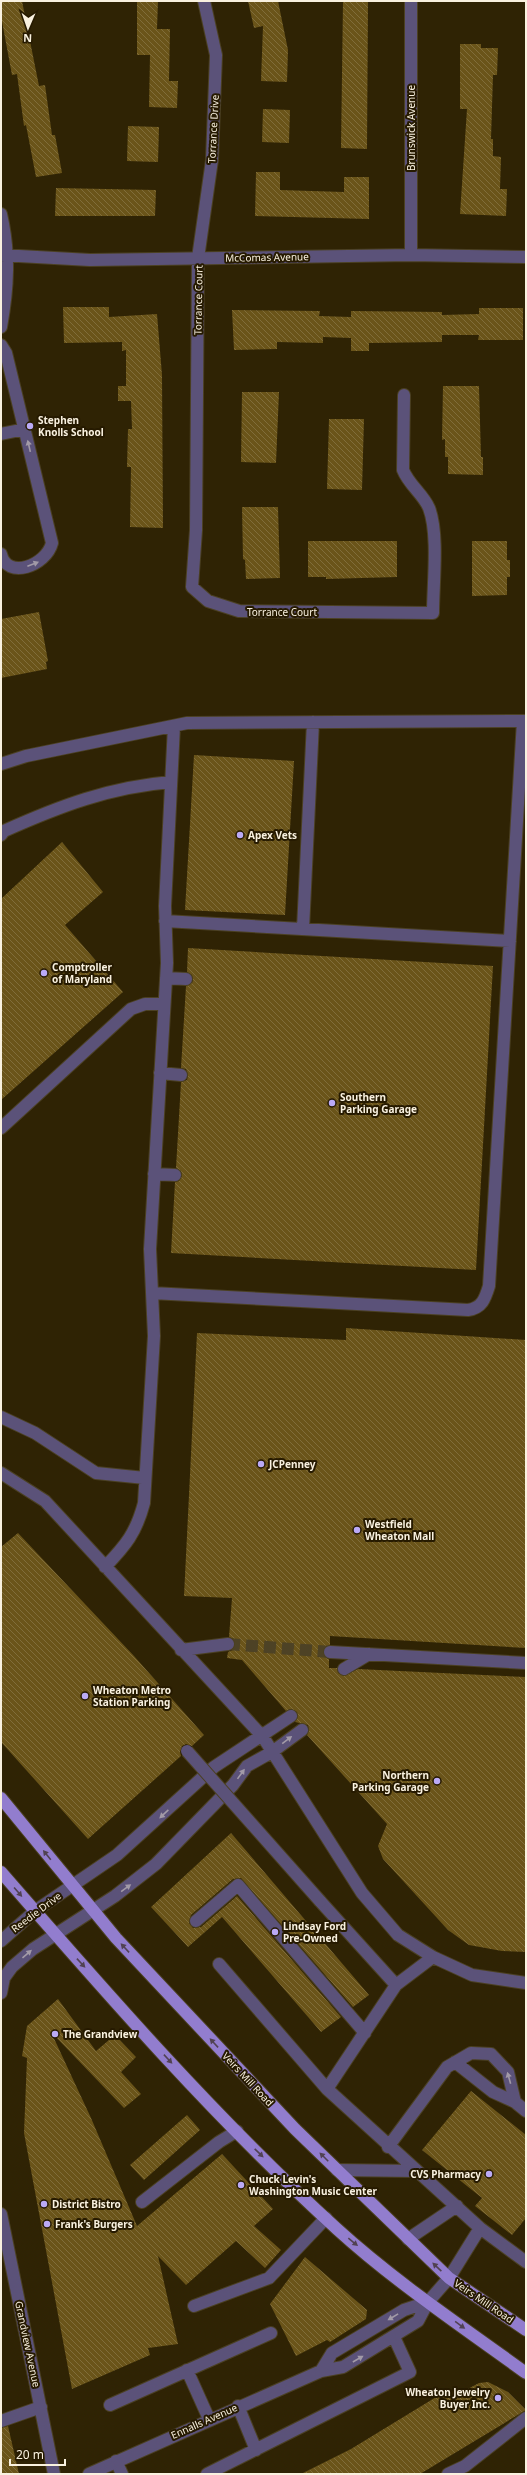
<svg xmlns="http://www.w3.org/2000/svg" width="527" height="2475" font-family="'Noto Sans',sans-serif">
	<defs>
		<pattern id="building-back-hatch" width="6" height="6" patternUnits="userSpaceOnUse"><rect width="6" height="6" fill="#6a5419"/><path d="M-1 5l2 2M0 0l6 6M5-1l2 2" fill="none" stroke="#806d3a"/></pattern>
	</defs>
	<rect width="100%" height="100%" fill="#2f2304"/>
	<path fill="url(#building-back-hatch)" d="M1,1H22L39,86L45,85L52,135H55L62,173L36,177L26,125L24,126L17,74L12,75L1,16Z
		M137,1H158L157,29H170L169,81H178L177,108L149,107L150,55H137Z
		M248,1H278L288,50L287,82L261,81L263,26L254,28Z
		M343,1H368L367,149L341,148Z
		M460,44H481V48H498L497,75H493L491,139H493V156L501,157L500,189H507L506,216L460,214L467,109H460Z
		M263,109L290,110L289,143L262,142Z
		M128,126L159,127L158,162L127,161Z
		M256,172H280V190L344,192V177H369V219L255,216Z
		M56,188L156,190L155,216H55Z
		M63,307H109V317L157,314L162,375L163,528L130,527L131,467H127L128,429H132L131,401H118V386H126V350L122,351V342L64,343Z
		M479,308H523V340H478L479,335H442V342L369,343V351H351V338L323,337V343L277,342V349L234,350L232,310L320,311L319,316L351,317V311L442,312V315L479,314Z
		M443,386H479L481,457H483V475L448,474V457H445V439L442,440Z
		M242,392H279L276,463L241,462Z
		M329,419H364L362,490L327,489Z
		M242,507H278L280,578L246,579L245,560L243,559Z
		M308,541H397V577L326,579V577H308Z
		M472,541H507V560H510V577H507V595L472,596Z
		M39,612L48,661L46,662L47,669L1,678V619Z
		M194,755L294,761L285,915L185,910Z
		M62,842L103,892L65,925L123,992L1,1100V899Z
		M188,948L493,966L476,1270L171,1253L175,1182L179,1181L182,1176L181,1171L176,1168L181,1082L187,1080L188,1075L186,1069L181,1068L186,986L192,983L193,980L192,975L187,972Z
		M346,1328L526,1340V1648L330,1636V1645L324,1648L323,1652L326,1658L329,1659V1668H337L338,1673L344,1676L358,1669L526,1677V1952L502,1951L469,1945L448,1930L383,1859L378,1846L387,1824L307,1735L309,1730L308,1725L295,1722L298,1716L297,1712L291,1709L286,1711L242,1660L227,1658L228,1652L233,1650L235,1643L234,1639L229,1637L232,1598L184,1596L197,1333L346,1340Z
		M18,1533L134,1656L204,1735L192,1746L186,1744L182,1746L180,1752L181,1756L88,1839L1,1742V1547Z
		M231,1833L369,1995L353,2007L241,1878L233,1879L191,1915L189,1923L193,1928L201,1927L237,1896L341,2017L321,2032L222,1917L188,1947L151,1907Z
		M58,1999L96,2051L115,2035L136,2057L121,2072L141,2094L124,2108L51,2032L91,2118L137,2226L222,2154L273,2209L254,2226L281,2250L265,2268L236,2241L186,2285L158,2256L178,2344L148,2348L150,2355L72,2389L24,2133L27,2058L22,2056L27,2026Z
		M471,2091L526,2135V2218L512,2235L475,2206L482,2198L422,2150Z
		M187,2115L200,2130L144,2180L130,2165Z
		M305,2257L367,2310L366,2319L330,2342L327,2340L296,2356L270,2304Z
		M488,2382L508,2392L526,2410L420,2474H301L351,2449L446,2391L462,2392L479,2383Z
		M8,2426L19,2474H1V2428Z"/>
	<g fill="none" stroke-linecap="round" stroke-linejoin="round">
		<path stroke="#4d4225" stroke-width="12" stroke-dasharray="12 6" stroke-linecap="butt" d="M228,1644L330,1652"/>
		<g stroke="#4b4023" stroke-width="14">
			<path id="minor" d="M204,1L216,55L212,160L198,258L196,530L192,587L208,601L239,611L433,613C433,584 439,534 429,508C423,494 409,485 403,470L404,395
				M411,1V255
				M1,214C10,253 8,288 1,327
				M1,255L90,260L411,255L526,257
				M1,345L6,353L52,543C46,566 7,580 1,554
				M1,434L25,429
				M1,764L26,756L187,723L526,721
				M1,835L4,831C60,806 110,787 171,782
				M165,921L510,941
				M303,929L313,722
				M166,978L186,979
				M160,1073L181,1075
				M1,1128L131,1009L145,1004H164
				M154,1174L175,1175
				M152,1293L468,1310C482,1308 485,1299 489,1286L523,721
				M1,1417L35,1433L96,1473L145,1478
				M1,1473L45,1501L263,1737L362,1893L398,1935L433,1957L472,1975L526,1983
				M105,1567C126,1545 136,1533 144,1503L154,1336L150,1249L167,963L165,906L174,726
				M181,1650L228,1644
				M330,1652L526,1663
				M344,1669L369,1654
				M320,1901L396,1985
				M196,1921L238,1885L365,2033
				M1,1941L35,1911L117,1855L214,1767L291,1716
				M219,1964L327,2089L396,1985L433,1957
				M1,1993L4,1978L12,1967L33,1949L115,1896L156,1864L233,1785L247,1766L272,1752L302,1730
				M455,2062L493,2092L515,2102
				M327,2089L480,2228L526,2262
				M388,2147L447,2067L471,2053L491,2054L508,2072L515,2102L526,2111
				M337,2170L416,2171
				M142,2202L219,2142L237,2131
				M1,2214L54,2474
				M408,2239L457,2206
				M194,2306L269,2278L326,2218
				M187,2370L209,2419
				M321,2371L332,2353L404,2310L428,2302
				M110,2405L271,2333
				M238,2406L256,2450
				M1,2421L41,2407
				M116,2461L122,2474
				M89,2474L321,2371L343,2367L418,2321L428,2302L449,2278L480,2228
				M207,2474L410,2372L394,2337
				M448,2474L465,2466L526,2418"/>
		</g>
		<g stroke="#4b4023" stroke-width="14">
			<path id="major" d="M1,1798L116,1938L295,2129L449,2278L526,2330
				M1,1872C108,1995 216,2119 337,2229C394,2281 464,2328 526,2373"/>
		</g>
		<use href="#minor" stroke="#5b5279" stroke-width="12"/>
		<use href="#major" stroke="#927dce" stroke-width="12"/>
		<g stroke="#4b4023" stroke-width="14" stroke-linecap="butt">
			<path id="minor-bridge" d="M187,1751L320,1901"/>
		</g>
		<use href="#minor-bridge" stroke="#5b5279" stroke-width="12"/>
	</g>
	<defs><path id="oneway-solid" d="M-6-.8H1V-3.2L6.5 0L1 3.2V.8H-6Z"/></defs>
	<g fill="#a29aa7">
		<use href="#oneway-solid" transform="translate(29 446) rotate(-103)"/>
		<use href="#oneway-solid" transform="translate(33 564) rotate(-21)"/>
		<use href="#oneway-solid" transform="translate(287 1740) rotate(-37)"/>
		<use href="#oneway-solid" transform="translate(241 1774) rotate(-54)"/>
		<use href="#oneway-solid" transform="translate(164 1814) rotate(137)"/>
		<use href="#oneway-solid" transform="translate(126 1888) rotate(-36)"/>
		<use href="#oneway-solid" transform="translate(27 1954) rotate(-41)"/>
		<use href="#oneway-solid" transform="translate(509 2078) rotate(-106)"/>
		<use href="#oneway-solid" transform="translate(393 2317) rotate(149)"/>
		<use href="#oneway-solid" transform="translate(358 2359) rotate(-30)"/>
	</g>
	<g fill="#514252">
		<use href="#oneway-solid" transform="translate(47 1855) rotate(-129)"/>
		<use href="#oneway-solid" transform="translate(18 1892) rotate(49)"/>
		<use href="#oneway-solid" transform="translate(125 1948) rotate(-133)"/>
		<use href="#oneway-solid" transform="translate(81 1963) rotate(47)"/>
		<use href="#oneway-solid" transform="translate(214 2043) rotate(-133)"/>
		<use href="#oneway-solid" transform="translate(168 2059) rotate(47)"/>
		<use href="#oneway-solid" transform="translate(259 2153) rotate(44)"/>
		<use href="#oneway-solid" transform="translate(324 2157) rotate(-135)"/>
		<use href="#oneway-solid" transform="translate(353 2242) rotate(39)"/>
		<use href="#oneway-solid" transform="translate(437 2267) rotate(-137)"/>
		<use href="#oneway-solid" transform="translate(460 2325) rotate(36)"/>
	</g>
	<g fill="#bbaaf6" stroke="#261a00" stroke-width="1.5">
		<circle cx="30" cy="426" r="4"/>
		<circle cx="240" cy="835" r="4"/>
		<circle cx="44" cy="973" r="4"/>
		<circle cx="332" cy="1103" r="4"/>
		<circle cx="261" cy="1464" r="4"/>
		<circle cx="357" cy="1530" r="4"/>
		<circle cx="85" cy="1696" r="4"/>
		<circle cx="437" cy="1781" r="4"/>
		<circle cx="275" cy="1932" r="4"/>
		<circle cx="55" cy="2034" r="4"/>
		<circle cx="489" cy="2174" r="4"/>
		<circle cx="241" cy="2185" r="4"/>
		<circle cx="44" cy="2204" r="4"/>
		<circle cx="47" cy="2224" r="4"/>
		<circle cx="498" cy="2398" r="4"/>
	</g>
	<g text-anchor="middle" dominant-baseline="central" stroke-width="4" stroke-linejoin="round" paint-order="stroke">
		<g font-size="10" fill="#f9f1df" stroke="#261a00">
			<text transform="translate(411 128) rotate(-90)">Brunswick Avenue</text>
			<text transform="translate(213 129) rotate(-87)">Torrance Drive</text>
			<text transform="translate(267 257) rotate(-1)">McComas Avenue</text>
			<text transform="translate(198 300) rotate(-89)">Torrance Court</text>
			<text x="282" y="612">Torrance Court</text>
			<text transform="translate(36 1912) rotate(-37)">Reedie Drive</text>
			<text transform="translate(248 2079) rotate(47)">Veirs Mill Road</text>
			<text transform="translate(484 2301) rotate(34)">Veirs Mill Road</text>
			<text transform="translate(28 2344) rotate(78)">Grandview Avenue</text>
			<text transform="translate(204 2421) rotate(-24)">Ennalls Avenue</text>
		</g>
		<g font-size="10" font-weight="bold" fill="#f9f1df" stroke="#261a00" text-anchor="start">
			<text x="38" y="420">Stephen<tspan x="38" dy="12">Knolls School</tspan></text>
			<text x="248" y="835">Apex Vets</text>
			<text x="52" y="967">Comptroller<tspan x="52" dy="12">of Maryland</tspan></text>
			<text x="340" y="1097">Southern<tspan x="340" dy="12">Parking Garage</tspan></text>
			<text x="269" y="1464">JCPenney</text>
			<text x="365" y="1524">Westfield<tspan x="365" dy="12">Wheaton Mall</tspan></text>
			<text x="93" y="1690">Wheaton Metro<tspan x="93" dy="12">Station Parking</tspan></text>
			<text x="429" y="1775" text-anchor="end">Northern<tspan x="429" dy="12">Parking Garage</tspan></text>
			<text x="283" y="1926">Lindsay Ford<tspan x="283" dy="12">Pre-Owned</tspan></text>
			<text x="63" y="2034">The Grandview</text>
			<text x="481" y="2174" text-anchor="end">CVS Pharmacy</text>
			<text x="249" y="2179">Chuck Levin's<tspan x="249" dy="12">Washington Music Center</tspan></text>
			<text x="52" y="2204">District Bistro</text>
			<text x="55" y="2224">Frank's Burgers</text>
			<text x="490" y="2392" text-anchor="end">Wheaton Jewelry<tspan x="490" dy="12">Buyer Inc.</tspan></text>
		</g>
	</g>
	<rect width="527" height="2475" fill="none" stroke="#f9f1df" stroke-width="4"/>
	<g transform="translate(28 28) rotate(182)" stroke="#261a00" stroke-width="3" paint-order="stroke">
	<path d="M0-3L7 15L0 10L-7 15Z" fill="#f9f1df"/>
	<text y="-6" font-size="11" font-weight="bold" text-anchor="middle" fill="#f9f1df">N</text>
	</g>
	<path d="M10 2459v6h55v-6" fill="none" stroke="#f9f1df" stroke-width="2"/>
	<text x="16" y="2459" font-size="12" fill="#f9f1df" stroke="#261a00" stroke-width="3" paint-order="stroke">20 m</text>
</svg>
